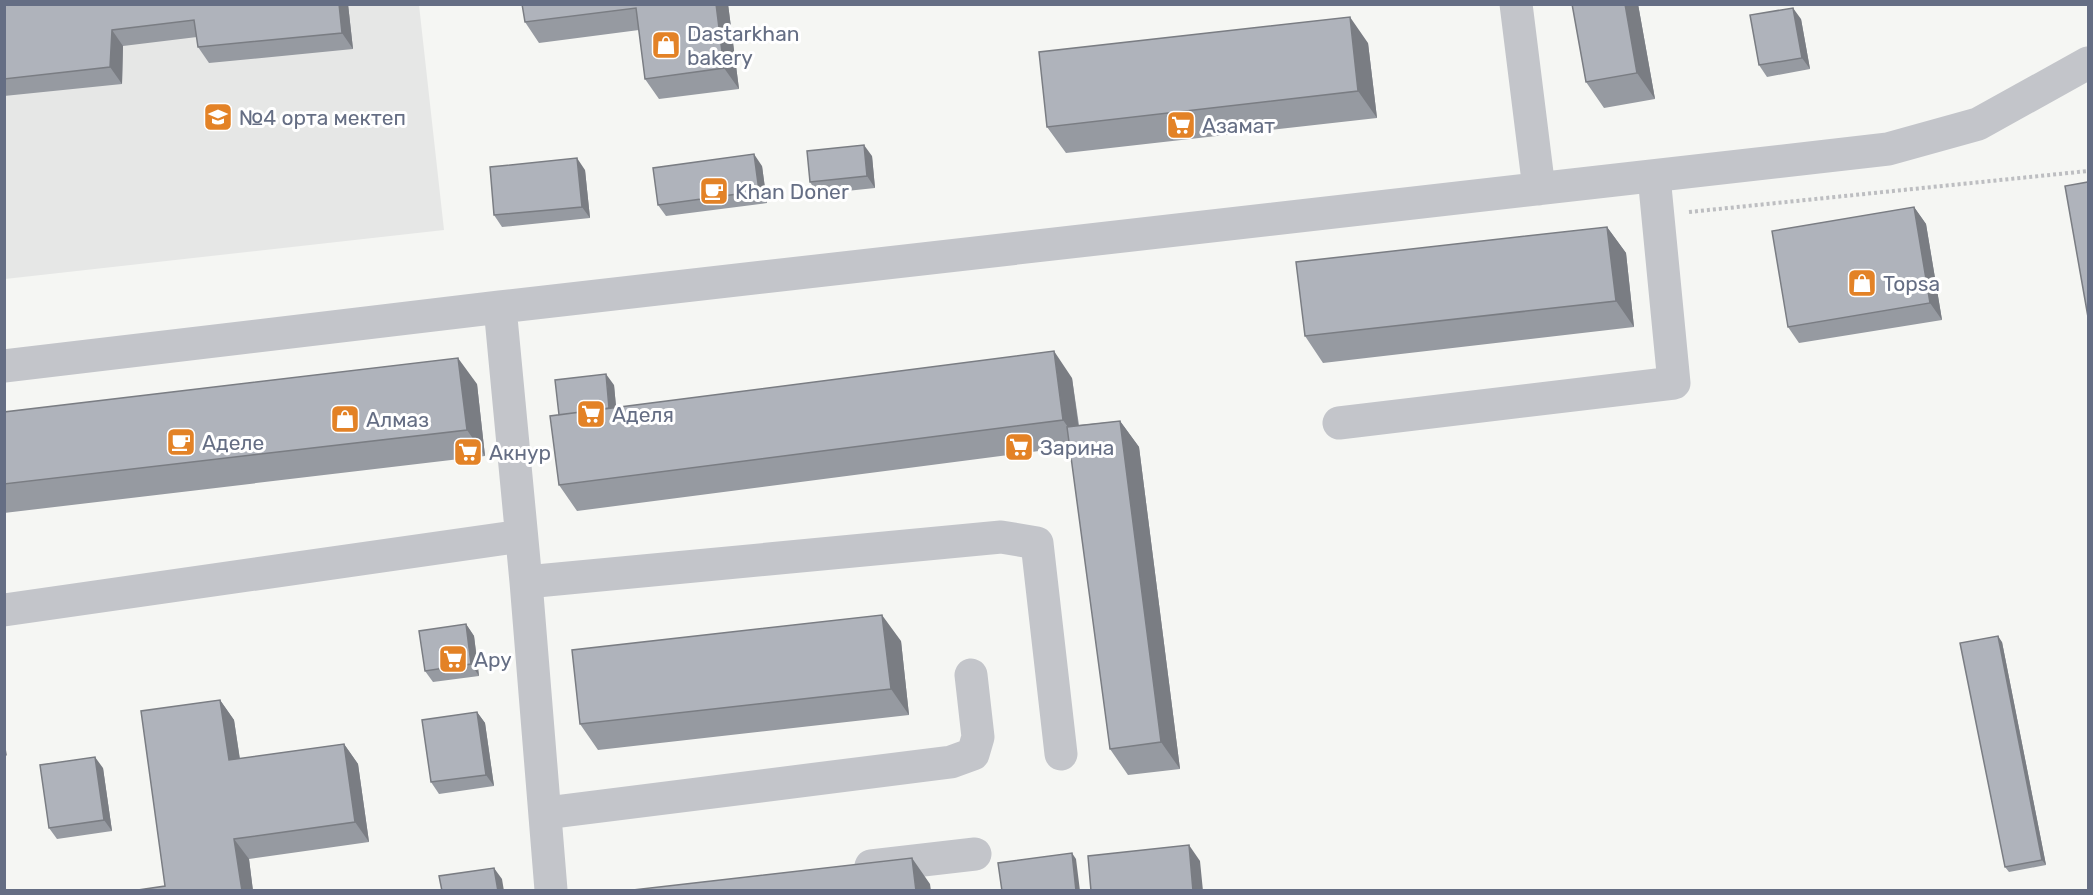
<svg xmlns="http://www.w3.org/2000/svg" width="2093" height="895" font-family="Rubik,sans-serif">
	<rect width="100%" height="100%" fill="#f5f6f3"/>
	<path fill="#e6e7e6" d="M4,5H419L444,230L5,279Z"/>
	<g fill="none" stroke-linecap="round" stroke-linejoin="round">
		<path stroke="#bdbec1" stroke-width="4" stroke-dasharray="3 3" stroke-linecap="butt" d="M1689,212L2088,171"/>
		<path stroke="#c3c5ca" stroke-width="33" d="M1516,4L1539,189
			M500,307L526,582L551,890
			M4,366L500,307L1888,149L1978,124L2088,63
			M1339,423L1674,383L1654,176
			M526,582L1001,537L1037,543L1061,754
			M4,610L521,536
			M546,813L951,762L973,754L978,737L971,675
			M871,866L975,854"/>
	</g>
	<path fill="#969aa1" d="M4,4H348L353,49L209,63L198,47L197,37L123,46L122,84L4,96Z
		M522,4H728L739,89L659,99L645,79L639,30L539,43L525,22Z
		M1572,4H1638L1655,99L1604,108L1586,82Z
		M1801,19L1810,69L1767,77L1759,65Z
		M1368,43L1377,118L1066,153L1047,127Z
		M872,156L875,188L818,194L810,182Z
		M762,166L767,203L666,216L658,205Z
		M585,170L590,218L502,227L494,215Z
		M1914,207L1926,224L1942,320L1799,343L1788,327Z
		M1607,227L1626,253L1634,327L1323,363L1305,336Z
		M1072,378L1079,425L1120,421L1139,447L1180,769L1128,775L1110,749L1070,447L577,511L559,485V415L614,385L616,407Z
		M477,384L485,456L4,513V412Z
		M466,624L474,636L479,676L433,682L425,671Z
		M901,641L909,715L598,750L580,724Z
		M2002,642L2046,865L2009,872L2005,867Z
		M220,700L234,720L240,759L344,744L358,764L369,842L249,859L253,891H131L165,886Z
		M477,712L485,723L494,786L439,794L431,782Z
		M103,768L112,831L57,839L49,828Z"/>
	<path fill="#7a7d83" d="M339,4H348L353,49L342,33Z
		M716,4H728L739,89L724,68Z
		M1625,4H1638L1655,99L1637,73Z
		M1793,8L1801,19L1810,69L1802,58Z
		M1350,17L1368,43L1377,118L1358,91Z
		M112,30L123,46L122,84L110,67Z
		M864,145L872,156L875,188L867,176Z
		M754,154L762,166L767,203L759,191Z
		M577,158L585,170L590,218L582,207Z
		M1914,207L1926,224L1942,320L1930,303Z
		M1607,227L1626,253L1634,327L1616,301Z
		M1054,351L1072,378L1081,446L1063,420Z
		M458,358L477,384L485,456L467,430Z
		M606,374L614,385L619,437L611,425Z
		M1120,421L1139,447L1180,769L1161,742Z
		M882,615L901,641L909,715L891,689Z
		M466,624L474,636L479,676L471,664Z
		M1998,636L2002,642L2046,865L2042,860Z
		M220,700L234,720L243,781L229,760Z
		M477,712L485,723L494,786L486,775Z
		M4,738L7,756L4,753Z
		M344,744L358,764L369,842L355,822Z
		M95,757L103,768L112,831L104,820Z
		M234,839L249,859L253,891H242Z
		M1189,845L1200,861L1203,891H1193Z
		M1072,853L1076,859L1080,891H1076Z
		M912,858L930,884L931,891H916Z
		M494,868L502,879L504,891H498Z"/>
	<path fill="#afb3bb" stroke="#7a7d83" stroke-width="1.5" d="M4,4H339L342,33L198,47L194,20L112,30L110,67L4,79Z
		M522,4H716L724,68L645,79L636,8L525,22Z
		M1572,4H1625L1637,73L1586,82Z
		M1793,8L1802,58L1759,65L1750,15Z
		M1350,17L1358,91L1047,127L1039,52Z
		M864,145L867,176L810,182L807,151Z
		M754,154L759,191L658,205L653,168Z
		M577,158L582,207L494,215L490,167Z
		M2088,182V317L2065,186Z
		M1914,207L1930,303L1788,327L1772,231Z
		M1607,227L1616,301L1305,336L1296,262Z
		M1054,351L1063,420L559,485L550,416Z
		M458,358L467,430L4,484V412Z
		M606,374L609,408L559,415L555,380Z
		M1120,421L1161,742L1110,749L1067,427Z
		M882,615L891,689L580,724L572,650Z
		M466,624L471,664L425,671L419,631Z
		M1998,636L2042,860L2005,867L1960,643Z
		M220,700L229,760L344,744L355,822L234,839L242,891H131L165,886L141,711Z
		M477,712L486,775L431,782L422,720Z
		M95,757L104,820L49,828L40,765Z
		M1189,845L1193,891H1091L1088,856Z
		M1072,853L1076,891H1002L998,863Z
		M912,858L916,891H624Z
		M494,868L498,891H442L439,876Z"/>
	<defs>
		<g id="shop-square" transform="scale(1.5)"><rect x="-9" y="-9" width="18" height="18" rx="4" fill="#e38226" stroke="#fff"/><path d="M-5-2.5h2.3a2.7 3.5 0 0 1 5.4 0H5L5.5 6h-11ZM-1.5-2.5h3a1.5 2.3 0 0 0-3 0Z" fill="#fff"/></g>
		<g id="school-square" transform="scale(1.5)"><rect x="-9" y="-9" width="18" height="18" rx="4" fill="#e38226" stroke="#fff"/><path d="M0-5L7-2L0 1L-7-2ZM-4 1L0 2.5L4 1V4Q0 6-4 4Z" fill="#fff"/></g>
		<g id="supermarket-square" transform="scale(1.5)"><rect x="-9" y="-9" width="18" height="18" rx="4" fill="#e38226" stroke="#fff"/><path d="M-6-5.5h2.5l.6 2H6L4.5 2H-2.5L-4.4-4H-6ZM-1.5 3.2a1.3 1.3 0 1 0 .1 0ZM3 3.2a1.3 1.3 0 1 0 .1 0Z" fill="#fff"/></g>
		<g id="cafe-square" transform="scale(1.5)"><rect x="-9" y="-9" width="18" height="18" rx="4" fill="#e38226" stroke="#fff"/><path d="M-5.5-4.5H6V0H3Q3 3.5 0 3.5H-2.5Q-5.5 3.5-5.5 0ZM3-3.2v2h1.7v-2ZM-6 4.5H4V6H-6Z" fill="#fff"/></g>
	</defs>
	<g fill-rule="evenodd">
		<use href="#shop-square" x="666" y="45"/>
		<use href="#school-square" x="218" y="117"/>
		<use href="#supermarket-square" x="1181" y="125"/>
		<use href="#cafe-square" x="714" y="191"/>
		<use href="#shop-square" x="1862" y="283"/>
		<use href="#supermarket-square" x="591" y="414"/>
		<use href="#shop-square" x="345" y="419"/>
		<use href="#cafe-square" x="181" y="442"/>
		<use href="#supermarket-square" x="1019" y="447"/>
		<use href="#supermarket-square" x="468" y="452"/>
		<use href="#supermarket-square" x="453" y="659"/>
	</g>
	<g text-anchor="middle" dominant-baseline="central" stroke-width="6" stroke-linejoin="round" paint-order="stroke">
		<g font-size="21" fill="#656e84" stroke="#fff" text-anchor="start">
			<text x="687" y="33">Dastarkhan<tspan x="687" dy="24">bakery</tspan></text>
			<text x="239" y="117">№4 орта мектеп</text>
			<text x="1202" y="125">Азамат</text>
			<text x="735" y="191">Khan Doner</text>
			<text x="1883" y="283">Topsa</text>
			<text x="612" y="414">Аделя</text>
			<text x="366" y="419">Алмаз</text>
			<text x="202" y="442">Аделе</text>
			<text x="1040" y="447">Зарина</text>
			<text x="489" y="452">Акнур</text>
			<text x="474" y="659">Ару</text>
		</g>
	</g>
	<rect width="2093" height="895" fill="none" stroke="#656e84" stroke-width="12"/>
</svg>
